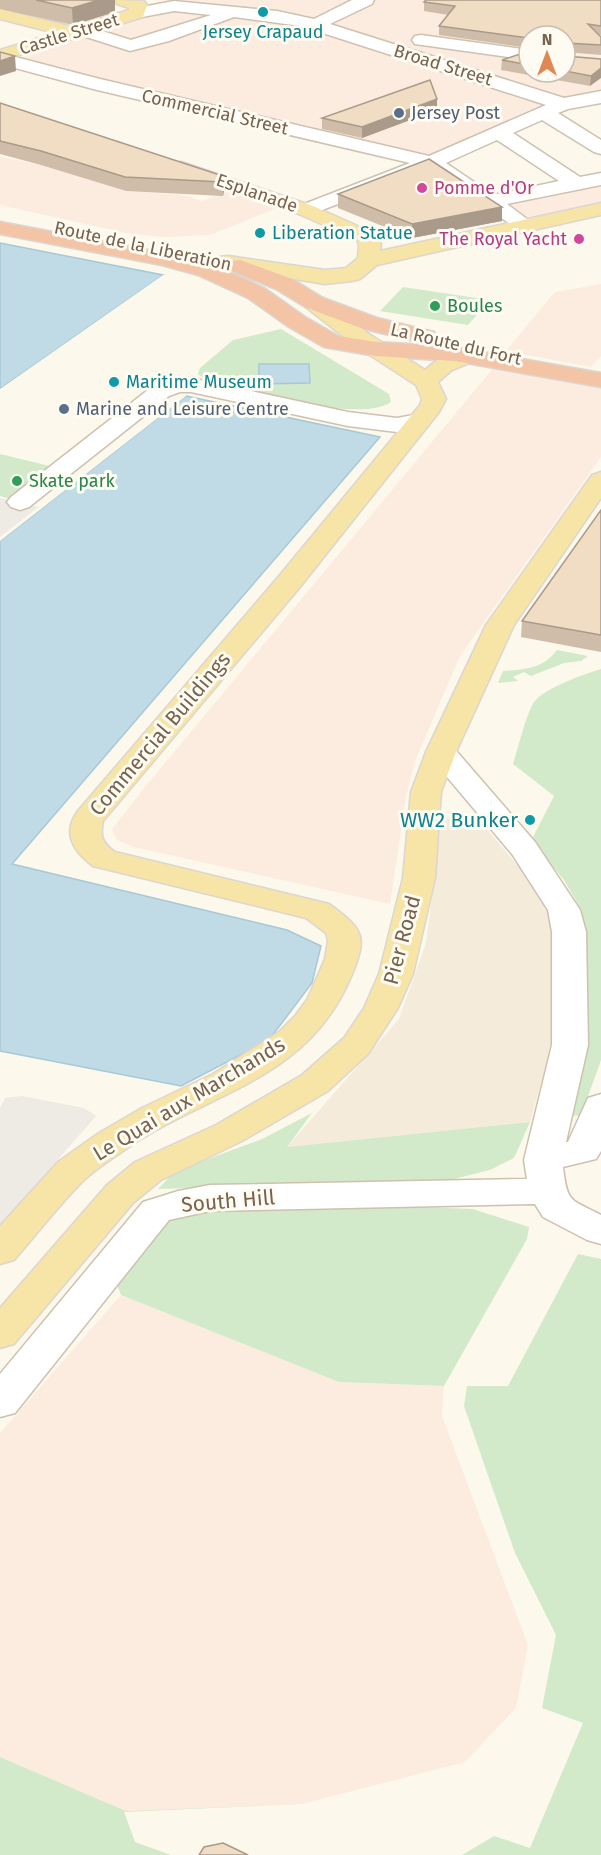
<svg xmlns="http://www.w3.org/2000/svg" width="601" height="1855" font-family="'Fira Sans',sans-serif">
	<rect width="100%" height="100%" fill="#fcf8eb"/>
	<path fill="#f4ebda" d="M476,816L542,895L552,917L554,1037L530,1122L287,1147L399,1019L426,943L442,817Z"/>
	<path fill="#fcece0" fill-rule="evenodd" d="M158,0H601V94L548,102L427,157L33,66L17,59L175,2ZM529,36H565V72H529Z
		M0,157L42,165L126,191L183,195L202,201L228,191L277,208L210,235L164,237L126,233L0,205Z
		M601,183V205L530,220L503,202Z
		M601,284V356L591,367L506,351L555,292Z
		M495,366L601,385V457L460,656L415,761L406,797L390,904L134,847L117,840L112,829L141,792Z
		M121,1295L339,1382L444,1386L442,1416L528,1645L516,1708L465,1762L302,1804L126,1811L0,1757V1433Z"/>
	<path fill="#eeeae4" d="M0,498L43,508L0,541Z
		M22,1096L84,1108L96,1116L0,1225V1108L5,1098Z"/>
	<path fill="#d2eac9" d="M403,287L490,300L468,325L380,311Z
		M281,329L389,394L391,402C361,424 246,390 208,382L198,374L200,368L233,340Z
		M0,454L54,467L11,499L0,496Z
		M557,650L588,656L581,661L564,663L531,676L524,672L513,677L518,681L498,683L503,671C527,669 542,669 557,650Z
		M601,669V1060L581,1116L569,1115L588,1019L582,911L564,880L531,841L554,796L513,764C518,749 526,714 534,702C544,688 585,674 601,669Z
		M312,1113L287,1147L530,1122L514,1158L490,1170L446,1181L158,1189L175,1171L262,1139Z
		M218,1207H420L473,1209L529,1227L527,1239L444,1386L339,1382L121,1295L115,1280L164,1221Z
		M578,1254L601,1259V1855H462L494,1836L530,1848L583,1723L542,1708L556,1635L515,1553L464,1406L467,1386H508Z
		M0,1757L126,1811L302,1804L124,1812L135,1842L171,1855H0Z"/>
	<path fill="#c0dbe6" stroke="#a6c9d7" stroke-width="1.5" d="M0,243L163,275L0,389Z
		M259,364H309L310,383L259,384Z
		M186,396L380,437L12,864L287,930L321,946L312,983L269,1040L181,1086L0,1051V541Z"/>
	<path fill="#fcf8eb" d="M163,275H166L0,392V389Z
		M184,393H186V396L0,541V537Z"/>
	<g fill="none" stroke-linecap="round" stroke-linejoin="round">
		<g stroke="#cec1b0" stroke-width="3">
			<path id="minor" d="M352,0H374L372,4L330,24L564,98L601,91V103L568,109L558,113L601,140V154L594,152L542,120L513,133L580,177L601,173V185L507,204L535,225L532,229L525,231L518,229L429,170L306,216L299,214L296,210L299,206L410,163L97,90L0,64V53L100,79L429,156L546,105L301,26L234,17L169,41L130,51L77,34L74,30L77,26L83,25L131,40L211,15L174,11L137,18L131,17L128,13L131,9L174,1L277,11L314,19ZM497,140L559,181L493,195L446,163Z
				M421,35L529,50V60L415,44L412,40L415,36Z
				M177,378H191L348,412L397,418L419,414L428,416L431,421L428,426L397,432L348,426L191,392H180L169,396L29,507L20,510L11,507L7,502L11,497L153,386Z
				M441,743L452,746L535,842L580,910L586,932L588,1045L566,1142H568L588,1098L601,1094V1151L596,1159L563,1167C567,1203 570,1199 601,1215V1244L587,1240L543,1217L535,1204L210,1211L169,1220L15,1413L0,1417V1374L143,1202L178,1191L210,1185L527,1179L524,1160L552,1045V932L548,910L512,854L426,752L430,746Z"/>
		</g>
		<g stroke="#dcd6d1" stroke-width="3">
			<path id="major" d="M115,0L144,1L147,5L143,17L0,61V50L55,33L0,19V9L73,27L129,10V8L117,4Z
				M181,162L313,206L371,232L381,244L380,251L601,203V215L377,265L360,279L352,281L325,284L220,267L217,262L220,257L228,256L325,270L346,268L358,258L359,244L357,240L299,214L174,172L171,168L174,164Z
				M315,296L323,298L369,334L425,370C438,358 456,347 474,351L478,356L474,361L452,370L438,382L446,399L439,412L300,587L103,821C100,837 102,843 115,852L329,904C365,930 368,937 350,979C305,1083 206,1092 123,1151C110,1160 94,1170 83,1181C58,1206 37,1234 14,1260L0,1264V1226L58,1162L99,1133L142,1108L213,1074L279,1032L295,1016L307,1000L325,959L328,941L326,933L306,918L93,866C74,852 62,834 77,812L280,575L420,405L422,399L416,385L353,344L307,308L304,303L307,298Z
				M601,472V498L514,625L456,752L441,792L435,878L413,974L398,1008L368,1054L328,1091L242,1141L161,1180L133,1203L14,1344L0,1348V1308L107,1185L135,1162L216,1125L302,1075L344,1038L364,1008L379,974L403,878L411,792L426,752L486,625L592,475Z"/>
		</g>
		<g stroke="#dcd6d1" stroke-width="3">
			<path id="highway" d="M0,222L164,253L214,265L264,288L305,317L338,336L376,342L455,347L601,373V387L455,361L376,356L324,347L289,327L248,298L198,275L162,265L0,234Z
				M240,260L292,279L323,298L377,318L434,332L437,337L434,342L426,344L361,328L307,308L276,289L232,271L229,266L232,261Z"/>
		</g>
		<use href="#minor" fill="#fff" fill-rule="evenodd"/>
		<use href="#major" fill="#f7e4a7" fill-rule="evenodd"/>
		<use href="#highway" fill="#f3c4a5" fill-rule="evenodd"/>
	</g>
	<path fill="#cfbda9" d="M0,0H115V12L73,25L0,9Z
		M601,0V35H599L601,37V55L565,52V36H529V48L439,35V26L448,15L424,11V2Z
		M529,51V72H565V56L601,59L590,86L501,70L502,60Z
		M0,103L223,176L224,190L223,196L126,191L41,165L0,154Z
		M437,110L362,138L322,129V118Z
		M338,194L502,207V221L412,238L338,208Z
		M601,510V652L521,637L522,621Z"/>
	<path fill="#a99a89" d="M99,0H115V12L73,25L72,8Z
		M15,56L16,71L0,76V61Z
		M601,68V78L590,86L591,76Z
		M437,99V110L362,138V127Z
		M223,176L224,190L223,196L222,182Z
		M502,207V221L412,238V224Z"/>
	<path fill="#f1dcc4" stroke="#a99a89" stroke-width="1.5" d="M36,0H99L72,8Z
		M426,0H601V26L588,24L601,37V45L565,43V36H529V38L439,26L455,6L424,2Z
		M529,51V65L502,60Z
		M0,52L15,56L0,61Z
		M565,56L601,59V68L591,76L565,71Z
		M430,80L437,99L362,127L322,118Z
		M0,103L223,176L222,182L125,177L41,151L0,141Z
		M429,159L502,207L412,224L338,194Z
		M601,510V635L522,621Z
		M223,1843L248,1855H199L204,1847Z"/>
	<g fill="#0f9aa8" stroke="#fefbf2" stroke-width="2">
		<circle cx="263" cy="12" r="6"/>
		<circle cx="260" cy="233" r="6"/>
		<circle cx="114" cy="382" r="6"/>
		<circle cx="530" cy="820" r="6"/>
	</g>
	<g fill="#5c6f8a" stroke="#fefbf2" stroke-width="2">
		<circle cx="399" cy="113" r="6"/>
		<circle cx="64" cy="409" r="6"/>
	</g>
	<g fill="#d1479c" stroke="#fefbf2" stroke-width="2">
		<circle cx="422" cy="188" r="6"/>
		<circle cx="579" cy="239" r="6"/>
	</g>
	<g fill="#2e9e5b" stroke="#fefbf2" stroke-width="2">
		<circle cx="435" cy="306" r="6"/>
		<circle cx="17" cy="481" r="6"/>
	</g>
	<g text-anchor="middle" dominant-baseline="central" stroke-width="6" stroke-linejoin="round" paint-order="stroke">
		<g font-size="18" fill="#0d838f" stroke="#fefbf2" text-anchor="start">
			<text x="263" y="32" text-anchor="middle">Jersey Crapaud</text>
			<text x="272" y="233">Liberation Statue</text>
			<text x="126" y="382">Maritime Museum</text>
		</g>
		<g font-size="18" fill="#77624e" stroke="#fefbf2">
			<text transform="translate(69 34) rotate(-17)">Castle Street</text>
			<text transform="translate(443 65) rotate(17)">Broad Street</text>
			<text transform="translate(215 112) rotate(13)">Commercial Street</text>
			<text transform="translate(257 193) rotate(19)">Esplanade</text>
			<text transform="translate(143 246) rotate(12)">Route de la Liberation</text>
			<text transform="translate(456 344) rotate(13)">La Route du Fort</text>
		</g>
		<g font-size="18" fill="#4e5e75" stroke="#fefbf2" text-anchor="start">
			<text x="411" y="113">Jersey Post</text>
			<text x="76" y="409">Marine and Leisure Centre</text>
		</g>
		<g font-size="18" fill="#b23c85" stroke="#fefbf2" text-anchor="start">
			<text x="434" y="188">Pomme d'Or</text>
			<text x="567" y="239" text-anchor="end">The Royal Yacht</text>
		</g>
		<g font-size="18" fill="#27864d" stroke="#fefbf2" text-anchor="start">
			<text x="447" y="306">Boules</text>
			<text x="29" y="481">Skate park</text>
		</g>
		<g font-size="21" fill="#77624e" stroke="#fefbf2">
			<text transform="translate(160 734) rotate(-50)">Commercial Buildings</text>
			<text transform="translate(402 940) rotate(-75)">Pier Road</text>
			<text transform="translate(189 1099) rotate(-31)">Le Quai aux Marchands</text>
			<text transform="translate(228 1201) rotate(-5)">South Hill</text>
		</g>
		<g font-size="21" fill="#0d838f" stroke="#fefbf2" text-anchor="end">
			<text x="518" y="820">WW2 Bunker</text>
		</g>
	</g>
	<g transform="translate(547 54)"><circle r="28" fill="#fefbf2" stroke="#c8beb0" stroke-width="1.5"/>
	<path d="M0-4.5L10 22L0 15L-10 22Z" fill="#e08756"/>
	<text y="-9" font-size="16" font-weight="bold" text-anchor="middle" fill="#77624e">N</text>
	</g>
</svg>
